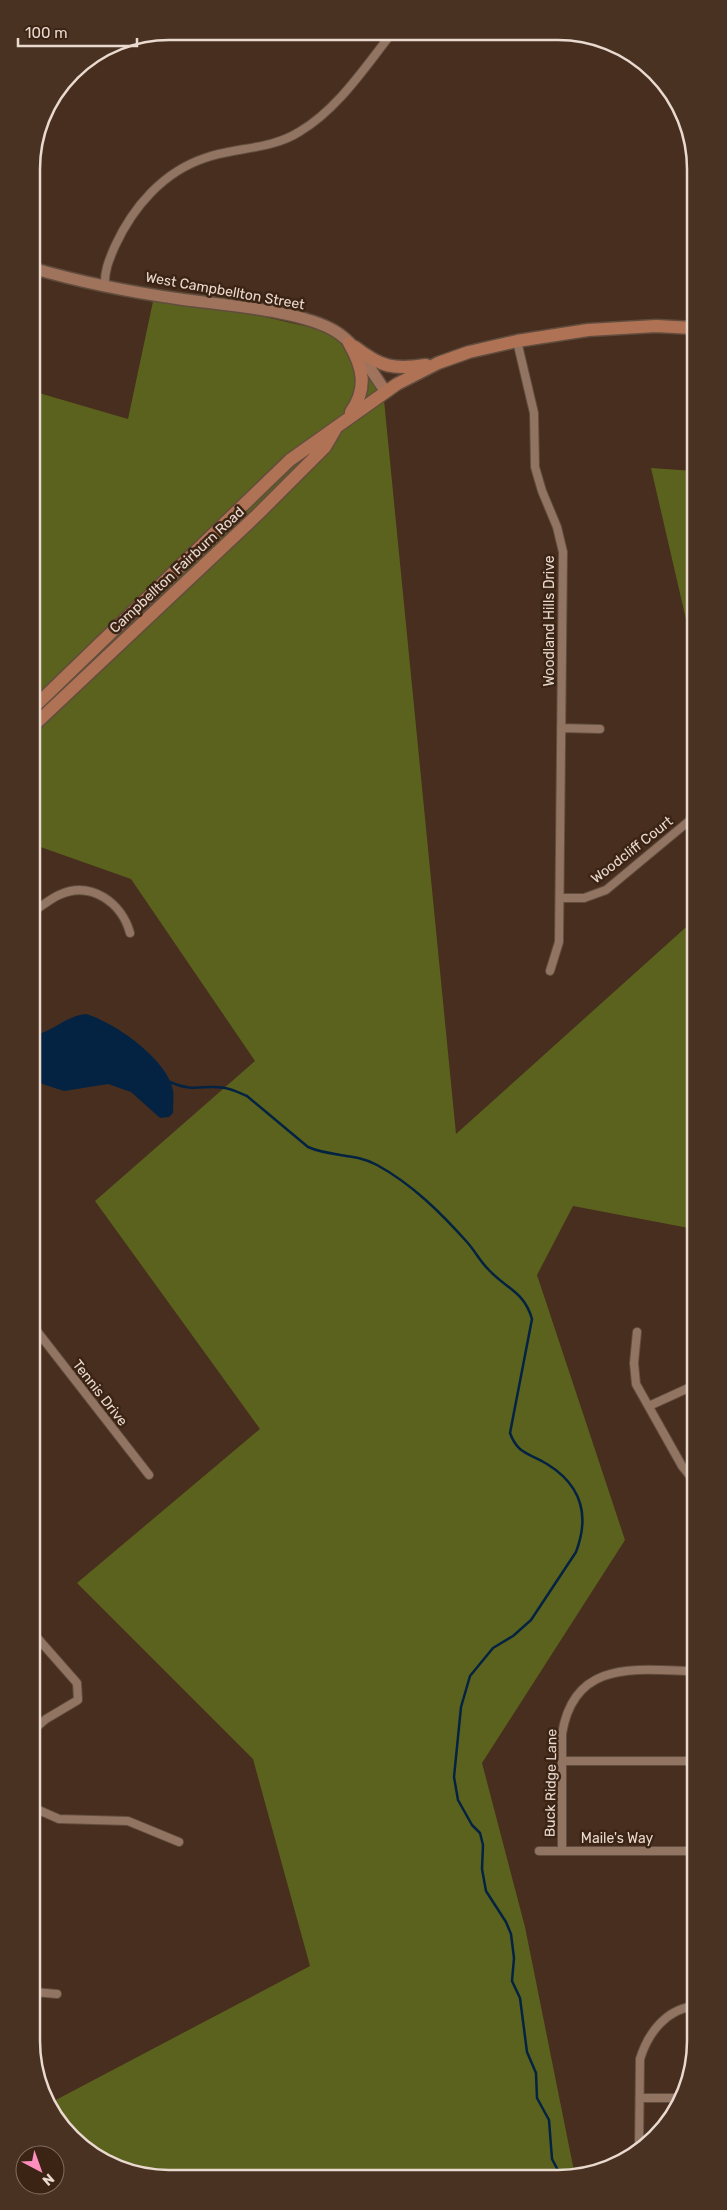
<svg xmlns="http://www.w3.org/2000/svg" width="727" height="2210" font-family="Rubik,sans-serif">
	<rect width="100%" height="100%" fill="#472e1e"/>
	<path fill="#5b621d" d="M155,292L322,330L353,351L384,400L456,1134L694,920V1229L573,1206L537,1275L625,1540L482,1763L525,1927L575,2176H143L72,2138L52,2102L310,1966L253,1759L77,1583L260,1429L95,1201L255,1061L131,879L32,844V391L128,419Z
		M651,468L694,471V654Z"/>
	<path fill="#042342" d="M86,1014C114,1022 167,1059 173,1090C174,1097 173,1105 173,1113L169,1117L160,1118L131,1092L108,1084L64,1091L33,1081V1035C52,1033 65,1016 86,1014Z"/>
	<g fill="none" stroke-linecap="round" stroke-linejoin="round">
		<path stroke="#042342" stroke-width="2.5" d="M170,1082C195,1093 203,1084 225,1088C232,1089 240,1093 247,1096L308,1147C330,1157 356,1153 377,1165C412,1184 441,1213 467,1242C475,1251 480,1261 488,1269C506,1289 524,1291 532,1319L510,1433C518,1455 530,1453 547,1464C581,1485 590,1515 576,1552L531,1620L513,1636L493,1648L470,1676L461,1707L454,1777L458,1800L472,1825L480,1833L483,1845L482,1869L486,1891L506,1922L511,1934L514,1958L512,1981L520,1998L527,2052L536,2073L537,2098L549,2120L552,2159L561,2176"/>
		<g stroke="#614d3e" stroke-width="10">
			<path id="minor" d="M105,286C104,271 109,260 115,246C133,207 163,172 205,158C236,147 270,150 299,132C338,109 365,67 392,33
				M517,341L534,413L535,467L542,491L557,527L563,552L559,942L550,971
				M561,728L600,729
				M560,898H584L606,890L689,821
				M32,912C41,907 50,899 59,895C91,880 122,903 130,933
				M33,1326L149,1475
				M637,1332L634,1363L636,1384L682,1466L695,1482
				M649,1406L695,1385
				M33,1633L77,1683L78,1700L46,1719L33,1730
				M563,1761H695
				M34,1808L59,1819L128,1821L179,1842
				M562,1850V1734C574,1658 638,1670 695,1671
				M539,1851H695
				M34,1992L57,1994
				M641,2098H682
				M639,2150L640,2059C648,2033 666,2009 695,2006"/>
		</g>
		<g stroke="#614d3e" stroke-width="14">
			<path id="secondary" d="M32,268C80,282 130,292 180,299C222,305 300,310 335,331C357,344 371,371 386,392"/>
		</g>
		<g stroke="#614d3e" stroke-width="15">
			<path id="primary" d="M349,343C363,367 368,388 351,412
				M355,347C381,367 393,370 426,365
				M32,709L290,460L397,384L438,363L469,352L517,341L588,330L656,326L693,328
				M32,727L258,514L325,447L335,430"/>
		</g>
		<use href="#minor" stroke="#917462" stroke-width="8"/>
		<use href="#secondary" stroke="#a0735c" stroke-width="11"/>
		<use href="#primary" stroke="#b07255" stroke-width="12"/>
	</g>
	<g text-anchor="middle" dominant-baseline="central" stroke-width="5" stroke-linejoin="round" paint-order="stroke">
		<g font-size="14" fill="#e9d9cf" stroke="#3c2414">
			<text transform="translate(225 291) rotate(10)">West Campbellton Street</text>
			<text transform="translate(177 570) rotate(-43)">Campbellton Fairburn Road</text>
			<text transform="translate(549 621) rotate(-90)">Woodland Hills Drive</text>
			<text transform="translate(632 850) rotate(-38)">Woodcliff Court</text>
			<text transform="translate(100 1393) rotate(52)">Tennis Drive</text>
			<text transform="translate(551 1783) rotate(-89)">Buck Ridge Lane</text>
			<text x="617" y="1838">Maile's Way</text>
		</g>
	</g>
	<path d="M0 0H727V2210H0ZM169 40H558A129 129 0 0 1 687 169V2041A129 129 0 0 1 558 2170H169A129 129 0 0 1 40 2041V169A129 129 0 0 1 169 40Z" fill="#4a3223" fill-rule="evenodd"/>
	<path fill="none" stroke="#e9d9cf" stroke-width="2.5" d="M169 40H558A129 129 0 0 1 687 169V2041A129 129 0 0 1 558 2170H169A129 129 0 0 1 40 2041V169A129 129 0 0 1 169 40Z"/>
	<g transform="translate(40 2170) rotate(139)"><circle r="24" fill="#3c2414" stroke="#816c5f"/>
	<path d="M0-4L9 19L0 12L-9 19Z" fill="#fd8ebe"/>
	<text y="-8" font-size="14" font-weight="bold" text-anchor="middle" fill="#e9d9cf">N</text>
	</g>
	<path d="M18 38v8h119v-8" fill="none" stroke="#e9d9cf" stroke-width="2.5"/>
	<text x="25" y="38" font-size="15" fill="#e9d9cf" stroke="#3c2414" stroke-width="4" paint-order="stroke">100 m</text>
</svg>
